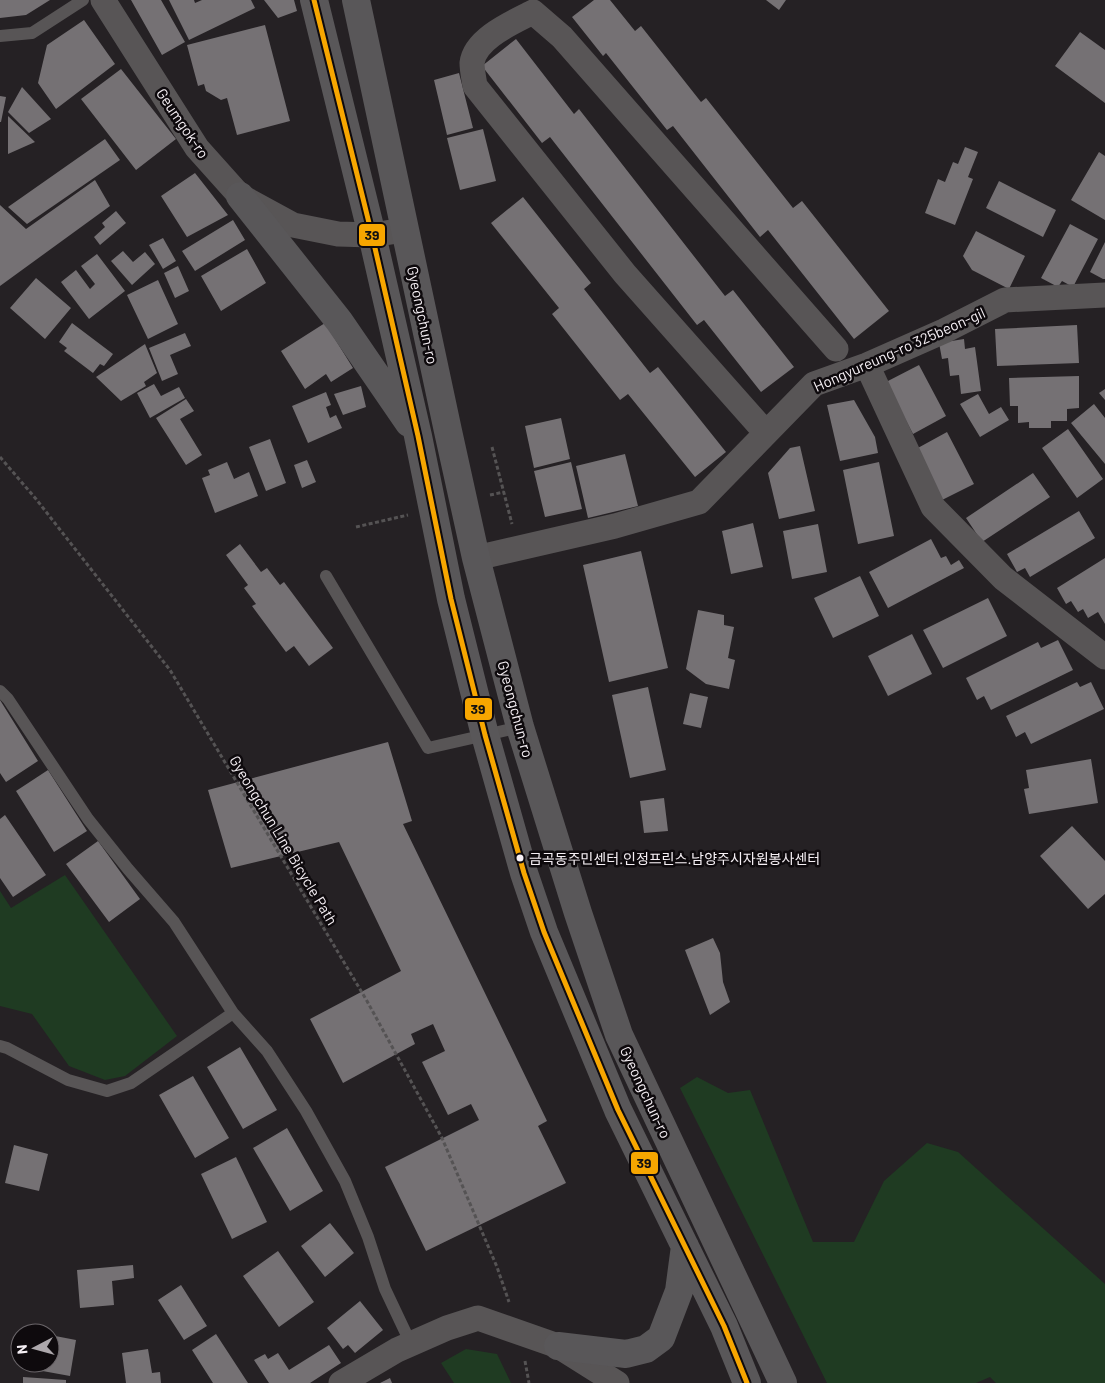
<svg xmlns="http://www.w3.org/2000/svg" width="1105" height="1383" font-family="Barlow,'Noto Sans KR',sans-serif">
	<rect width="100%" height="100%" fill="#252124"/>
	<path fill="#1f3b22" d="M65,875L177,1036L125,1076L105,1080L69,1066L32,1014L0,1006V891L11,908Z
		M697,1077L728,1093L750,1090L813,1242H854L884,1181L927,1143L958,1152L1105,1284V1383H996L990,1377L976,1383H827L680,1088Z
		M466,1349L497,1354L511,1383H454L441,1363Z"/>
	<path fill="#757174" d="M0,0H50L26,15L0,18Z
		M131,0H161L185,42L162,55Z
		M169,0H194L195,3L202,0H251L255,8L189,40Z
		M264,0H294L297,11L278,18Z
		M594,0H610L635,31L641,26L701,102L706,98L793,208L802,201L889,311L854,339L768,230L760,237L673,126L667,130L606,53L603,56L572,17Z
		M766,0H786L779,10Z
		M84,20L115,64L56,109L38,83L47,45Z
		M265,25L290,121L237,135L227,98L221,100L206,91L204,84L198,86L187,45Z
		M1080,32L1105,50V103L1055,66Z
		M516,39L574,114L579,109L725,296L733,290L794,367L761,392L704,320L697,325L550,137L542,143L482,66Z
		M121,69L176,139L136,170L81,99Z
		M459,73L473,128L447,135L434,80Z
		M22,87L51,119L29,133L8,112Z
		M0,96L6,97L1,122H0Z
		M8,116L35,142L8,154Z
		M483,129L496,181L460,190L447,138Z
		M105,139L120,160L27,224L8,207Z
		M965,147L978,152L968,177L973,179L955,225L925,213L938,179L945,182L953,162L958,164Z
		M1099,152L1105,156V220L1071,200Z
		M195,173L228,215L187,237L161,196Z
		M95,180L110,206L0,286V205L26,229Z
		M999,181L1056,210L1043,237L986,208Z
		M523,197L591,283L584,289L650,373L658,367L726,452L695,477L628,394L620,400L552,314L559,308L491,223Z
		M116,211L126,223L100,245L94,237L105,227L102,223Z
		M233,220L245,240L195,271L182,251Z
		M1070,224L1098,239L1073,287L1062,281L1058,287L1041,278Z
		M976,231L1025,256L1009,289L972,270L963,256Z
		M163,238L176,261L163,269L149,245Z
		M1105,242V279H1103L1090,272Z
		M247,249L266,283L221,311L201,276Z
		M123,251L133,262L145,252L155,264L132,285L111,261Z
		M97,254L125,291L89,319L61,282L76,270L90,289L95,284L81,266Z
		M178,266L189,291L175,298L164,273Z
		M36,278L71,308L45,339L10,308Z
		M158,280L178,324L148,339L127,295Z
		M72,323L113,354L104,366L100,364L93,373L64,351L67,348L59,342Z
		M325,323L353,368L331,382L326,374L305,389L281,351Z
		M1077,325L1079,363L997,366L995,329Z
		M185,333L191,346L170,355L178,374L162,381L149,348Z
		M964,339L965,349L975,347L981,391L961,394L959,375L950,376L948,358L942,359L939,343Z
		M145,344L157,373L144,382L146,386L121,401L96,377Z
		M919,365L946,416L913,434L886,382Z
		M1079,376V408L1067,409V421H1051V428H1029V422L1018,423V406H1010L1009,378Z
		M154,384L161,396L179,387L185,398L150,418L137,393Z
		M361,386L366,407L343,415L334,394Z
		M1105,389V400L1099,393Z
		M326,392L331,405L326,407L330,418L336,415L342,428L308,443L292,406Z
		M978,394L989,414L1001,407L1009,420L980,437L960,404Z
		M186,399L194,411L180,419L202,455L186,465L156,418Z
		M854,400L875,437L878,453L840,461L827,405Z
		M1094,404L1105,418V464L1071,423Z
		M561,418L570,459L534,468L525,426Z
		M1068,429L1103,479L1077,498L1042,448Z
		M947,432L974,484L942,500L916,449Z
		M270,439L286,483L266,491L249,447Z
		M800,446L815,511L779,519L768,473L790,448Z
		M625,454L638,506L588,518L576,466Z
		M307,460L316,482L302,488L294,465Z
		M227,462L234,479L249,472L258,496L215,513L202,478L210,475L208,470Z
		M571,462L582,509L545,517L534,471Z
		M879,462L894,536L858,544L843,470Z
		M1033,473L1050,497L982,542L966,518Z
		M1079,511L1095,538L1030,577L1025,568L1017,572L1007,554Z
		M753,523L763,567L731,574L722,531Z
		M818,524L827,572L792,579L783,531Z
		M931,539L941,558L946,556L951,565L959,560L964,568L888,608L869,572Z
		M240,544L261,572L267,568L280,585L284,582L333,648L309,666L294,646L286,652L252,606L256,604L244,588L248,585L226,555Z
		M641,551L668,668L609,682L583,565Z
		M1105,558V624L1098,612L1088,618L1083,609L1078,612L1071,601L1066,604L1057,588Z
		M860,576L879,616L833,638L814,598Z
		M988,598L1007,636L943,668L923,630Z
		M698,610L724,615V625L734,627L728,658L735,660L729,689L706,684L686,669Z
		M912,634L932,674L888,696L868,656Z
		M1058,640L1073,670L991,710L984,696L977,700L966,678L1038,642L1041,648Z
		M1077,682L1080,687L1091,682L1104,709L1031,744L1025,732L1016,737L1006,716Z
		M648,687L666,770L630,778L612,695Z
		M690,693L708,697L701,728L683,724Z
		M0,700L38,761L6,782L0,773Z
		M388,742L412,821L403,824L547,1121L538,1126L566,1183L426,1251L385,1167L479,1120L471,1104L448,1115L422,1062L445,1051L433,1024L411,1034L415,1044L343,1083L310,1019L401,971L339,842L231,868L208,790Z
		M1091,759L1098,803L1029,814L1024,789L1029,788L1026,770Z
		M48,770L87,831L54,852L16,791Z
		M664,798L668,831L644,833L640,801Z
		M5,815L46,875L13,897L0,878V819Z
		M1072,826L1105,861V894L1088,909L1040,856Z
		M98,841L140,899L109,922L66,864Z
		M713,938L720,953L723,982L730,1002L710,1015L685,950Z
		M240,1047L277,1110L243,1129L207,1067Z
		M193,1076L229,1138L195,1158L159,1095Z
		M287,1128L323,1191L290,1211L253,1148Z
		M14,1145L48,1154L39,1191L5,1183Z
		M236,1157L267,1222L232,1239L201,1174Z
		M330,1223L354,1253L325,1277L301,1246Z
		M278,1251L314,1302L279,1327L243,1276Z
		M133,1265L134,1278L112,1281L114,1305L80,1308L77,1270Z
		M181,1285L207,1326L184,1340L158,1300Z
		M360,1301L383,1330L355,1353L348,1345L343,1349L327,1328Z
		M216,1334L248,1383H213L192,1350Z
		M50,1335L76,1340L70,1376L37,1370L38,1363H50Z
		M329,1345L341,1363L310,1383H269L254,1360L265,1354L268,1359L278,1353L289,1370Z
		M148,1349L152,1373L160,1372L161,1383H126L122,1353Z
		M23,1377L66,1380V1383H23Z
		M390,1378L392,1383H380Z"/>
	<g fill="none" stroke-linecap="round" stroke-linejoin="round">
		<path stroke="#555354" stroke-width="3" stroke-dasharray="4 2.5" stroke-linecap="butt" d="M492,447L512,524
			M0,457L36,499L170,670L367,1001L442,1138L497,1267L509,1302
			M490,495L504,492
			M356,527L408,515
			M525,1361L529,1383"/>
		<path stroke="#585556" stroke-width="12" d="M0,36L32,33L83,0
			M326,576L428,748L520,727
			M0,691L8,699L88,819L128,869L174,922L233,1013L267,1051L306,1111L345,1181L368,1237L385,1289L411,1344
			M0,1046L7,1048L68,1080L107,1091L131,1083L233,1013"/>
		<path stroke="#585556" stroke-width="25" d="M103,0L197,148L240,196L293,225L338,234L372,235L404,230
			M867,365L933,507L1003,578L1105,657
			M766,433L625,274L475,86C474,79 472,70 472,63C475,38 514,22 533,12L562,37L836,349
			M476,558L615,526L699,502L814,384L867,365L944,331L1005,300L1105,295
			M341,1383L397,1350L447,1328L478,1318L558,1346L617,1383"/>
		<path stroke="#595759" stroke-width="28" d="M314,0L372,235L418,436L451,599L485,735L524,873L544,932L618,1110L724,1326L747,1383
			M356,0L448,431L476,558L520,727L578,913L619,1035L783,1383
			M240,196L339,321L409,423
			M558,1346L626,1354L646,1349L661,1338L679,1291L685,1246"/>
		<g stroke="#0e0a0d" stroke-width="9">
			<path id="bus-1" d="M314,0L372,235L418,436L451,599L485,735L524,873L544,932L618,1110L724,1326L747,1383"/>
		</g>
		<use href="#bus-1" stroke="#f7a600" stroke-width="5"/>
	</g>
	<circle fill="#f6f0f5" stroke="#0e0a0d" stroke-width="2" cx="520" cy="858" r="4.5"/>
	<g text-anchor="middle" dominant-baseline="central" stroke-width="5" stroke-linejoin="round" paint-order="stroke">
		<g font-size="14" fill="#f6f0f5" stroke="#0e0a0d" text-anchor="start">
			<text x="529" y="858">금곡동주민센터.인정프린스.남양주시자원봉사센터</text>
		</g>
		<g font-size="15" fill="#f6f0f5" stroke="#0e0a0d">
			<text transform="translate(183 123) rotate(56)">Geumgok-ro</text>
			<text transform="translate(423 315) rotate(78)">Gyeongchun-ro</text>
			<text transform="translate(899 349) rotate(-24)">Hongyureung-ro 325beon-gil</text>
			<text transform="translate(516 709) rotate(75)">Gyeongchun-ro</text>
			<text transform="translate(284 840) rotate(59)">Gyeongchun Line Bicycle Path</text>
			<text transform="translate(646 1092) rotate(65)">Gyeongchun-ro</text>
		</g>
	</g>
	<g stroke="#0e0a0d" stroke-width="2">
		<rect x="358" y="223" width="28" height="24" rx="5" fill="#f7a600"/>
		<rect x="464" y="697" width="29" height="24" rx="5" fill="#f7a600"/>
		<rect x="630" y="1151" width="29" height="24" rx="5" fill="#f7a600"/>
	</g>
	<g font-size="14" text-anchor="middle" font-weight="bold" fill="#111">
		<text x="372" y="240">39</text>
		<text x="478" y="714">39</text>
		<text x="644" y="1168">39</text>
	</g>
	<g transform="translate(35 1348) rotate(264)"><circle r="24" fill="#0e0a0d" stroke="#6b666a"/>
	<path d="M0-4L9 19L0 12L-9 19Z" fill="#ada8ac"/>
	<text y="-8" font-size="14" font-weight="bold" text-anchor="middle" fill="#f6f0f5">N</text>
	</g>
</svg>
